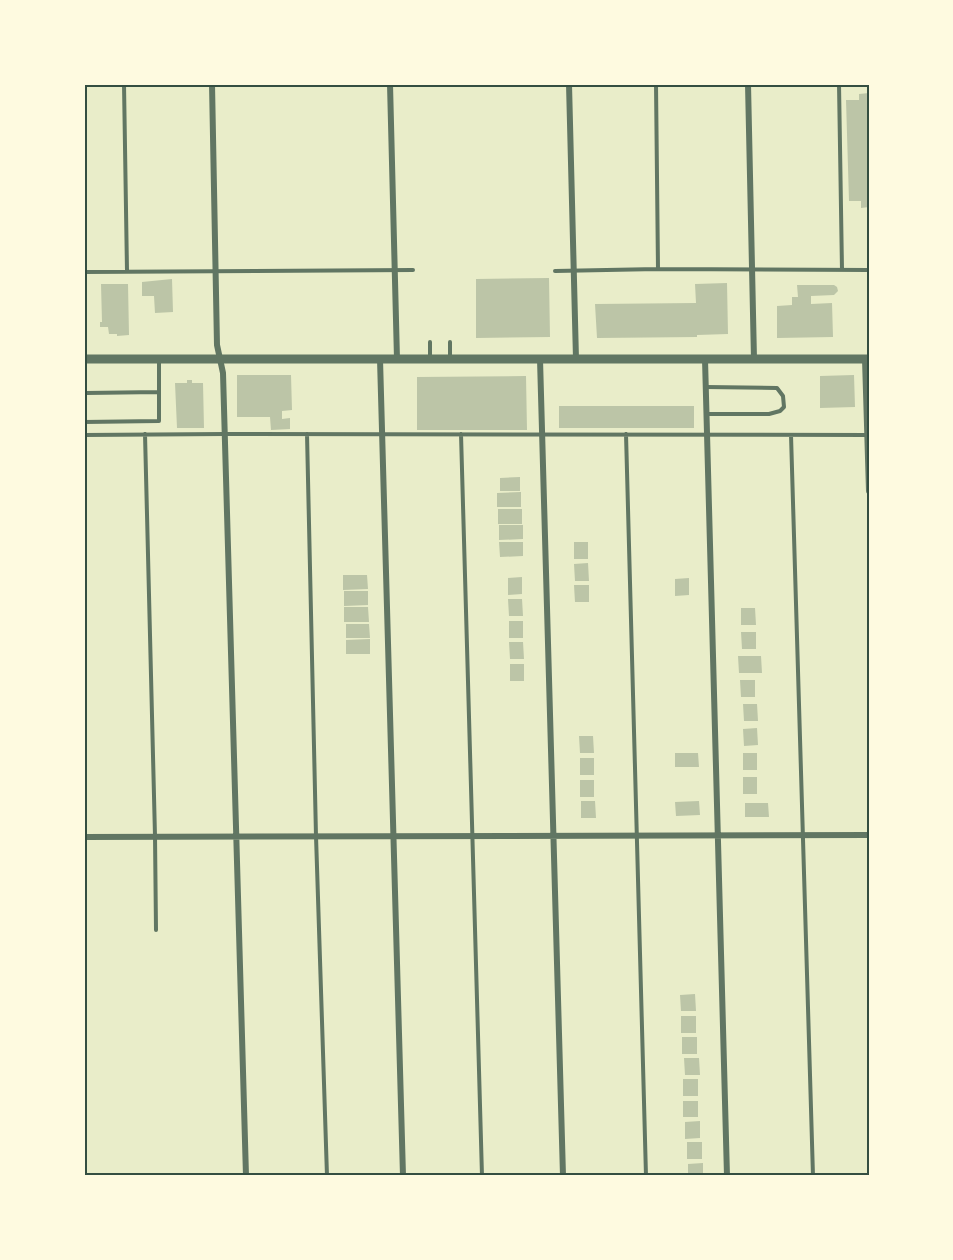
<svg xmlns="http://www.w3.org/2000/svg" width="953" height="1260" font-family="Montserrat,sans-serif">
	<rect width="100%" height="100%" fill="#e9edc9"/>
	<path fill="#bcc5a7" d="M869,93V207L861,208V201H849L846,100H859V94Z
		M549,278L550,337L476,338V279Z
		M172,279L173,312L155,313L154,296H142V282Z
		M727,283L728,334L697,335V337L597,338L595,304L696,303L695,284Z
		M101,284H128L129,335L117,336V334H109L108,327H100V322H102Z
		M797,285H834L837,287L838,291L834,295L811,296V304L832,303L833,337L777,338V306L792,305V297H798Z
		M237,375H291L292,410L282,411V419L290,418V429L271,430L270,417H237Z
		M854,375L855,407L820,408V376Z
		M526,376L527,430H417V377Z
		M187,380H192V383H203L204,428H177L175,383H187Z
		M559,406H694V428H559Z
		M520,477V491H500V478Z
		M521,492V507H497V493Z
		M498,509H522V524H498Z
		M499,525H523V539L499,540Z
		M499,542H523V556L500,557Z
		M574,542H588V559H574Z
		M588,563L589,581H575L574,564Z
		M343,575H367L368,589L343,590Z
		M522,577V594L508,595V578Z
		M689,578V595L675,596V579Z
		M574,585H589V602H575Z
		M344,591H368V605L344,606Z
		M508,599H522L523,616H509Z
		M344,607H368L369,622H344Z
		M741,608H755L756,625H741Z
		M509,621H523V638H509Z
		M346,624H369L370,638H346Z
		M741,632H756V649H742Z
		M370,639V654H346V640Z
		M509,642H523L524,659H510Z
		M738,656H761L762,673H739Z
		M510,664H524V681H510Z
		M740,680H755V697H741Z
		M743,704H757L758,721H744Z
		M757,728L758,745L744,746L743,729Z
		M579,736H593L594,753H580Z
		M675,753H698L699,767H675Z
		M743,753H757V770H743Z
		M580,758H594V775H580Z
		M743,777H757V794H743Z
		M580,780H594V797H580Z
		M581,801H595L596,818H581Z
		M699,801L700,815L676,816L675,802Z
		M745,803H768L769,817H745Z
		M695,994L696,1011H681L680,995Z
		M681,1016H696V1033H681Z
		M682,1037H697V1054H682Z
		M684,1058H699L700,1075H685Z
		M683,1079H698V1096H683Z
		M683,1101H698V1117H683Z
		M700,1121V1138L685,1139V1122Z
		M687,1142H702V1159H687Z
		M703,1163V1176H688V1164Z"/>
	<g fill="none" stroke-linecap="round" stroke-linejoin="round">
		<path stroke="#617663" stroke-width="4" d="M124,84L127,271
			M656,84L658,269
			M839,84L842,270
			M555,271L658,269L869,270
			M84,272L413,270
			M450,358V342
			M430,359V342
			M706,387L777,388L783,396L784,407L780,411L769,414H707
			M84,394L86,393L159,392
			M84,422L159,421V360
			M145,434L155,836L156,930
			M307,434L316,836L327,1176
			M461,434L482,1176
			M626,434L646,1176
			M84,435L225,434L868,435
			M791,435L813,1176"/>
		<path stroke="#617663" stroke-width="6" d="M212,84L217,345L223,373L246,1176
			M390,84L397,359
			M569,84L576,359
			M748,84L754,359
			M380,359L403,1176
			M540,359L563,1176
			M705,359L727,1176
			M865,359L869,491
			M84,837L869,835"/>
		<path stroke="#617663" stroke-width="9" d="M84,359H869"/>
	</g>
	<rect width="953" height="1260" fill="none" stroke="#fefae0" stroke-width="171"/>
	<rect x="86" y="86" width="782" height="1088" fill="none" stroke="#344e41" stroke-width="2"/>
</svg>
